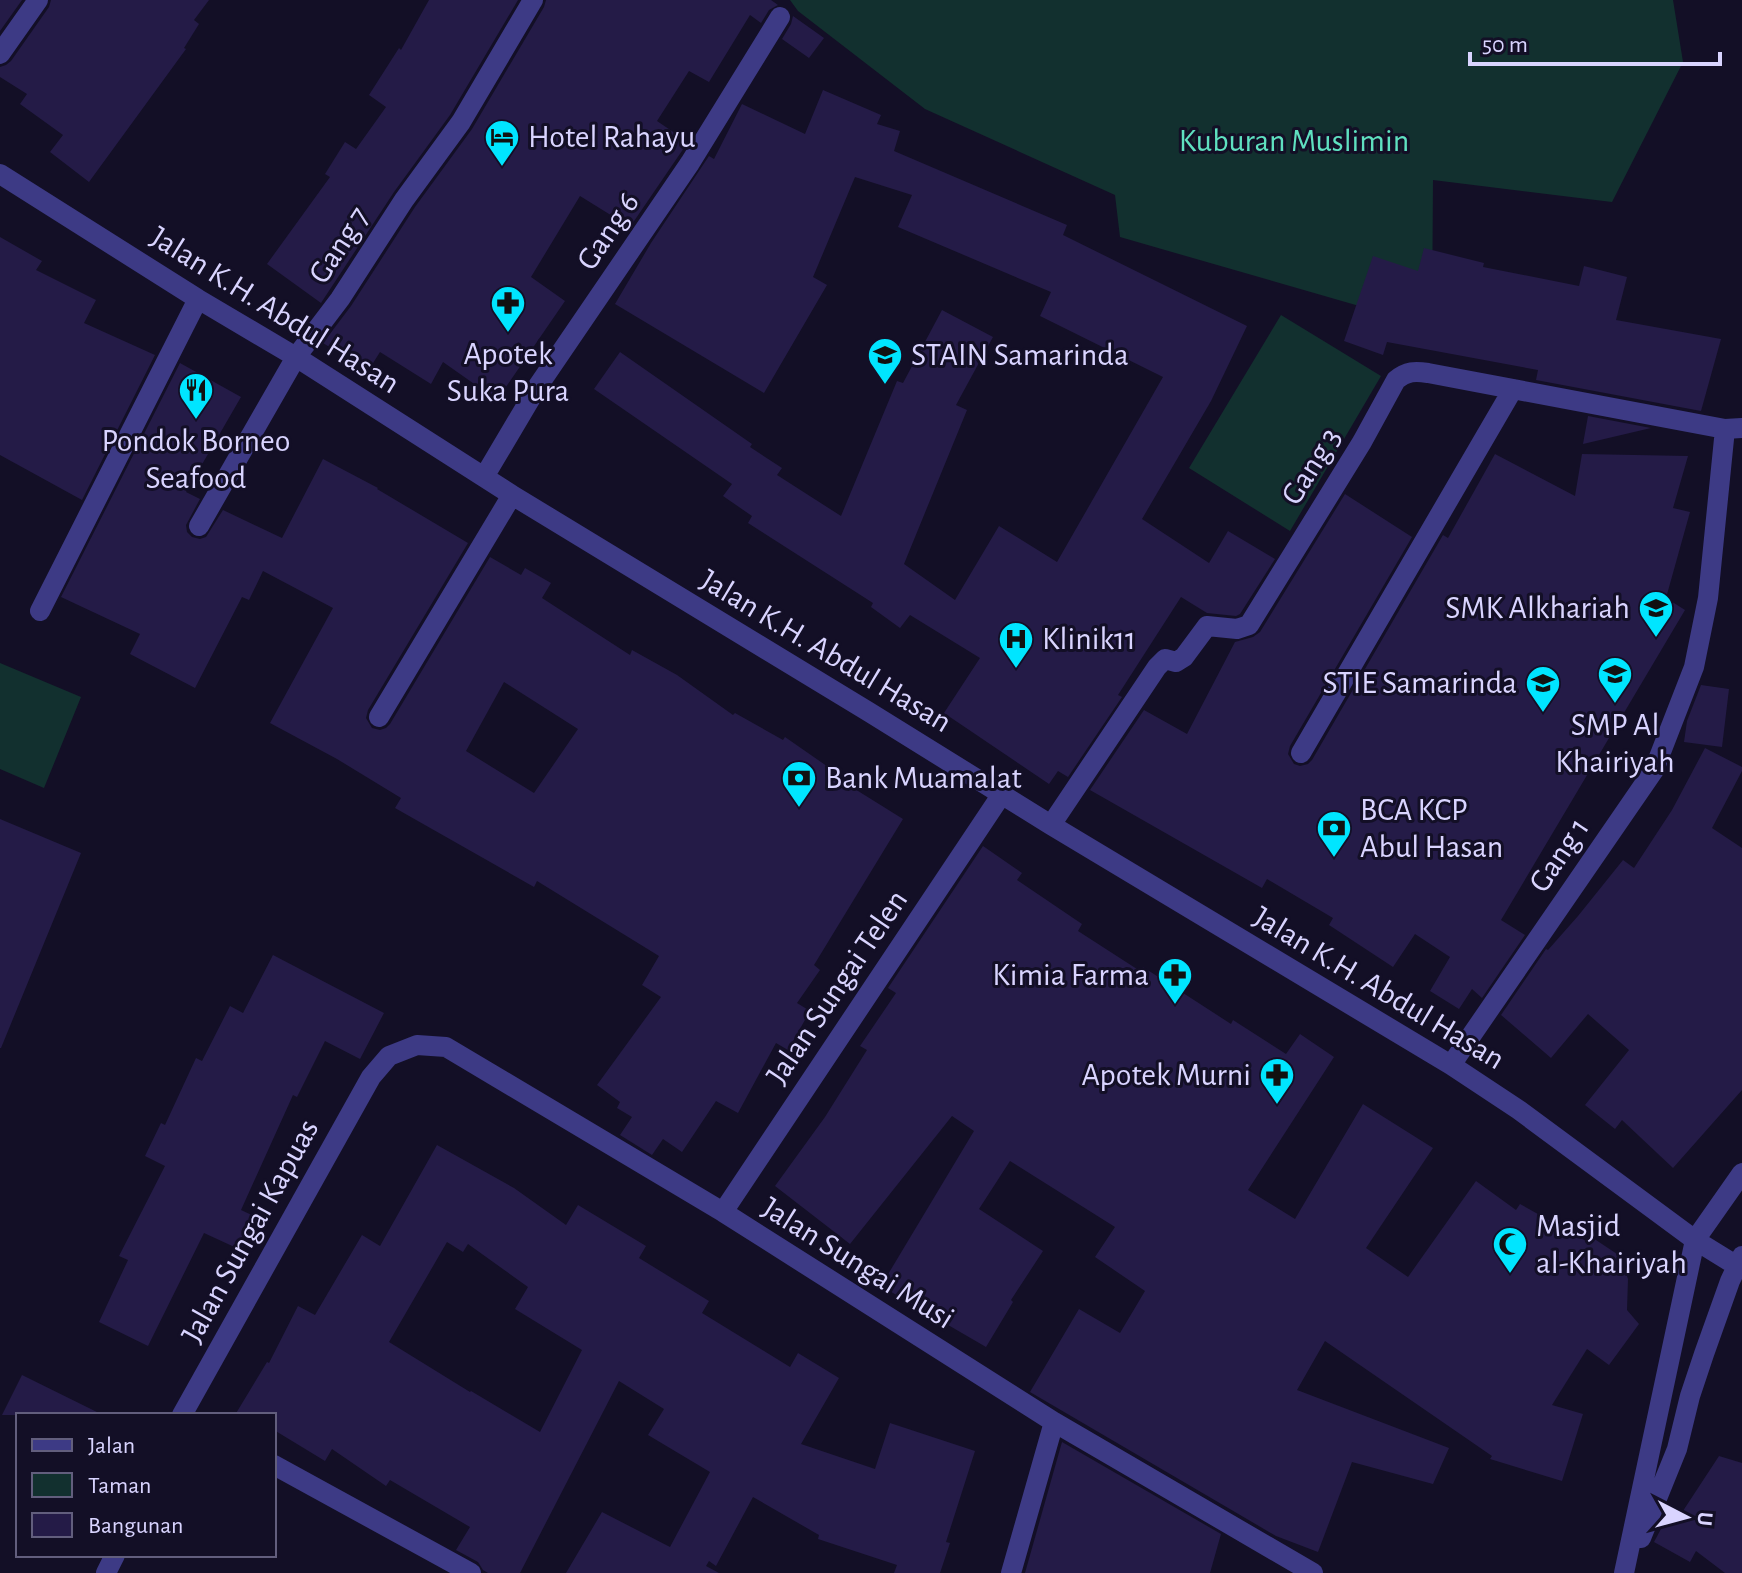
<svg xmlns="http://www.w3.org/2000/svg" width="1742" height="1573" font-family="'Alegreya Sans',sans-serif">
	<rect width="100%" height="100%" fill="#130f26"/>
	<path fill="#12302f" d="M790,0H1673L1683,62L1612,202L1433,180L1432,327L1120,237L1115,195L925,109L798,11Z
		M1281,315L1381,376L1290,531L1189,468Z
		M0,663L81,697L44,788L0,769Z"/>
	<path fill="#241b47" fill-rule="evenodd" d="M0,0H22L0,31Z
		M51,0H209L194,20L199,24L184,48L186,49L89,182L50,152L63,135L20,104L27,94L0,77V67L6,65L11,61L49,7Z
		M429,0H518L450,115L394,192L321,303L267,264L330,177L325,174L345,142L356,149L386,107L369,95L399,48L401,50Z
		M546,0H771L778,5L769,10L761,23L750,15L709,82L689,71L657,121L688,142L630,227L580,196L531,277L565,301L497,400L443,362L431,384L380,352L368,371L323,343L351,306L415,207L472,129L544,7Z
		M793,16L824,38L809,58L782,39L791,24Z
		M823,90L881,115L877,124L900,131L894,151L1067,225L1063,235L1247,326L1211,401L1142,519L1209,563L1228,531L1275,559L1240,614L1236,616L1207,613L1181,597L1118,695L1122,697L1068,777L1058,771L1049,784L944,713L980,658L910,615L900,628L871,607L873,603L748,523L752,516L723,496L732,484L594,389L620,352L752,444L750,447L782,468L777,475L841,516L897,381L903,383L942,310L993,337L956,405L967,410L904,564L955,600L999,526L1057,562L1163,377L1040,316L1051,292L898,227L912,195L855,177L813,277L827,285L764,393L615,304L651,243L709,156L714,159L742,104L805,134Z
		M0,237L42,261L36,270L96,300L84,323L155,355L82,500L0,455Z
		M1424,248L1484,263L1483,267L1579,286L1584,266L1627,277L1616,320L1721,339L1701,411L1536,380L1538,370L1387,342L1383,355L1344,341L1373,256L1418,271Z
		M180,363L241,397L186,492L200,499L186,525L187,532L192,537L200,539L206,537L223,510L282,538L323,459L378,488L377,489L468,543L368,710L366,718L372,728L380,730L386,728L390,724L490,557L521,575L525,568L551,583L542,598L630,655L632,650L677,675L733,715L735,713L783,740L785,737L844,778L842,781L903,819L814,965L820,970L797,1003L810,1011L788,1050L776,1043L738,1113L716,1101L682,1152L663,1139L652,1155L620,1135L632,1117L617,1108L620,1102L597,1085L661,997L642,985L659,956L537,881L534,887L395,808L401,798L337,759L270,723L333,608L263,571L249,600L242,597L195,688L130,654L140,634L61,597ZM504,682L578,729L534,793L466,751Z
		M1588,416L1651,428L1583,444Z
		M1495,454L1575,496L1582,454L1688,456L1673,508L1690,512L1666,598L1685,610L1501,920L1525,935L1482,998L1472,989L1459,1009L1430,991L1450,957L1415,934L1393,967L1329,925L1333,918L1267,879L1262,888L1090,790L1144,710L1187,734L1235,642L1253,637L1260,632L1345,494L1412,537L1290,746L1288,754L1294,764L1300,766L1308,764L1312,760L1443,535L1448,538Z
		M1701,685L1729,689L1722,747L1684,742L1687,721Z
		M1705,748L1742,767V771L1712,828L1742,848V1090L1673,1168L1622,1120L1615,1129L1585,1105L1629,1050L1588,1014L1551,1058L1501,1015L1546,949L1548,950L1578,916L1623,860L1634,868L1672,810Z
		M0,819L81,853L1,1048H0Z
		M983,846L1022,873L1017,880L1082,924L1078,931L1140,971L1143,967L1231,1024L1233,1020L1286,1054L1300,1034L1334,1057L1248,1190L1295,1219L1363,1104L1433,1148L1366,1248L1408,1277L1476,1181L1516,1210L1520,1204L1586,1241L1590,1236L1620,1256L1628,1279L1627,1310L1639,1324L1609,1365L1587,1349L1552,1405L1583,1414L1562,1481L1490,1459L1492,1456L1325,1341L1297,1390L1449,1448L1433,1484L1352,1462L1318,1552L1276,1536L1030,1392L1079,1309L1120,1333L1145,1291L1095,1257L1115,1227L1010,1161L979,1209L1043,1251L1011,1300L1013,1302L986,1347L881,1286L974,1131L952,1116L850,1244L775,1186L825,1117L867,1050L860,1046L896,993L888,988Z
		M273,955L384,1013L360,1059L325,1041L297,1097L293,1095L241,1210L256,1217L241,1250L204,1233L148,1346L99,1322L128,1260L119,1256L165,1166L145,1156L161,1123L165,1125L196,1058L202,1061L230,1006L243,1013Z
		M437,1145L514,1188L566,1225L578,1205L646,1246L639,1258L709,1301L702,1313L790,1367L798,1353L839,1378L801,1444L875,1469L890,1423L975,1451L946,1542L950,1543L940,1573H894L897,1565L818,1539L819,1535L753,1497L716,1566L709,1561L706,1566L719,1573H566L602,1512L670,1547L710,1472L648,1435L664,1409L619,1381L520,1573H488L483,1570L478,1562L456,1550L470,1527L390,1480L386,1486L332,1449L325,1461L274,1430V1415H235L267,1362L269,1363L298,1306L315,1315L362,1235L380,1246ZM447,1242L463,1252L468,1244L528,1287L515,1309L582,1350L540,1432L471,1391L470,1392L389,1342Z
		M22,1375L103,1415H2Z
		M1062,1442L1221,1534L1210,1573H1025Z
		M1719,1456L1742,1463V1573H1725L1696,1551L1690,1562L1654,1542L1670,1512L1679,1517Z"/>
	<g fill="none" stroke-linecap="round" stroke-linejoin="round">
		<path stroke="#3d3a85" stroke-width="20" d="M0,54L38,0
			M0,174L198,299L296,357L512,495L869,712L1051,825L1451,1065L1519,1110L1695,1240L1742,1269
			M484,477L538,386L690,163L780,17
			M199,526L296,357L340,299L404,200L461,122L533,0
			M40,611L198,299
			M379,717L512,495
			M1301,753L1513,389
			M1051,825L1157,667L1165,659L1176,662L1184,657L1207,626L1237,629L1249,625L1362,442L1396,380C1407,371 1415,371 1428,373L1725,429L1742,428
			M1451,1065L1654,770L1694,667L1708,598L1725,429
			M723,1212L1002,794
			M182,1415L371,1077L389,1056L417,1045L446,1047L723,1212L1054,1422L1313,1573
			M274,1465L471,1573
			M1641,1538L1677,1449L1690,1396L1704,1354L1730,1281L1742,1256
			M106,1573L115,1555
			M1011,1573L1054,1422
			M1624,1573L1695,1240L1742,1173"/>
	</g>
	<defs>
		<g id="hotel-pin" transform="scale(1.8)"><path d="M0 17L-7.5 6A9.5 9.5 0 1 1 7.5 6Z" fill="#00e5ff" stroke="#130f26"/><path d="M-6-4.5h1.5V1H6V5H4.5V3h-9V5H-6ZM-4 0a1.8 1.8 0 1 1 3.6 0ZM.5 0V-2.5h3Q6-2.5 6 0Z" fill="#111"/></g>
		<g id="pharmacy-pin" transform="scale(1.8)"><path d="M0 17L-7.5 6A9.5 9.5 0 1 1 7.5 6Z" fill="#00e5ff" stroke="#130f26"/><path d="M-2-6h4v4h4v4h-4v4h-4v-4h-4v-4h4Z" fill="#111"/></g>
		<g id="university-pin" transform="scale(1.8)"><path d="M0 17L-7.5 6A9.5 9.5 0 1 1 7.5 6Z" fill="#00e5ff" stroke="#130f26"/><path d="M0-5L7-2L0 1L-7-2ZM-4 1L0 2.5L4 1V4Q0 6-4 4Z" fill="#111"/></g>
		<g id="restaurant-pin" transform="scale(1.8)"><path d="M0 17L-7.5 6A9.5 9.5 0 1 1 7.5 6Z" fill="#00e5ff" stroke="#130f26"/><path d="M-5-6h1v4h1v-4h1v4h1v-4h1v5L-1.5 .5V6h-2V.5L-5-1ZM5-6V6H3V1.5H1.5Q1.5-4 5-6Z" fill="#111"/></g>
		<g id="school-pin" transform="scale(1.8)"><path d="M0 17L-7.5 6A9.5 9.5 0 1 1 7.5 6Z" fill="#00e5ff" stroke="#130f26"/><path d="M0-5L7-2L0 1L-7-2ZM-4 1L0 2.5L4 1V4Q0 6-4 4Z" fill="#111"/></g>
		<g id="hospital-pin" transform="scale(1.8)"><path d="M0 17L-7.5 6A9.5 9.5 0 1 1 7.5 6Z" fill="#00e5ff" stroke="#130f26"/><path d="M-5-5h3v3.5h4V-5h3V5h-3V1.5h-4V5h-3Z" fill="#111"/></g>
		<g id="bank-pin" transform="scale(1.8)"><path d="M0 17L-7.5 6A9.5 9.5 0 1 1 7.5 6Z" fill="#00e5ff" stroke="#130f26"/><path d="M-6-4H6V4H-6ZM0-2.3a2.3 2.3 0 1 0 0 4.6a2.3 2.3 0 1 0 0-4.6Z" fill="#111"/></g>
		<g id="mosque-pin" transform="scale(1.8)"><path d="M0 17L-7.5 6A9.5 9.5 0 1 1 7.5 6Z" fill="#00e5ff" stroke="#130f26"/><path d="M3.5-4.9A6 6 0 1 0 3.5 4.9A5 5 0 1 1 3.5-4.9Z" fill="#111"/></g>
	</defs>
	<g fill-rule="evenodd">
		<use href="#hotel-pin" x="502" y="137"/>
		<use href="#pharmacy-pin" x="508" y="303"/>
		<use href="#university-pin" x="885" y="355"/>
		<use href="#restaurant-pin" x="196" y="390"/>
		<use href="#school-pin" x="1656" y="608"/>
		<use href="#hospital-pin" x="1016" y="639"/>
		<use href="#school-pin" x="1615" y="674"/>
		<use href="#university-pin" x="1543" y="683"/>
		<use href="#bank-pin" x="799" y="778"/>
		<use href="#bank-pin" x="1334" y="828"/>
		<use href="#pharmacy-pin" x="1175" y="975"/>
		<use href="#pharmacy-pin" x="1277" y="1075"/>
		<use href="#mosque-pin" x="1510" y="1244"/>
	</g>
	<g text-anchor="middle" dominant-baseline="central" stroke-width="6" stroke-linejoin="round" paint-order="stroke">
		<g font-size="32" fill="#d9d4ff" stroke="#130f26" text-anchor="start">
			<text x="528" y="137">Hotel Rahayu</text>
			<text x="508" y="354" text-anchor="middle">Apotek<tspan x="508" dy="37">Suka Pura</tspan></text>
			<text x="911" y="355">STAIN Samarinda</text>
			<text x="196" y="441" text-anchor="middle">Pondok Borneo<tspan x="196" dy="37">Seafood</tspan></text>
			<text x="1630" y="608" text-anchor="end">SMK Alkhariah</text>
			<text x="1042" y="639">Klinik11</text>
			<text x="1517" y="683" text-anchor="end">STIE Samarinda</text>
			<text x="1615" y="725" text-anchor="middle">SMP Al<tspan x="1615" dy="37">Khairiyah</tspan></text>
			<text x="825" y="778">Bank Muamalat</text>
			<text x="1360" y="810">BCA KCP<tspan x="1360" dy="37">Abul Hasan</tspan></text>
			<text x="1149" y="975" text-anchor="end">Kimia Farma</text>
			<text x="1251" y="1075" text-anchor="end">Apotek Murni</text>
			<text x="1536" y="1226">Masjid<tspan x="1536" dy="37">al-Khairiyah</tspan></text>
		</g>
		<g font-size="32" fill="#5fe0c0" stroke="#130f26">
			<text x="1294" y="141">Kuburan Muslimin</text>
		</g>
		<g font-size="32" fill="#d9d4ff" stroke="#130f26">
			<text transform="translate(608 231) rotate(-56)">Gang 6</text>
			<text transform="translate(339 245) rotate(-57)">Gang 7</text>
			<text transform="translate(275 310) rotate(32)">Jalan K.H. Abdul Hasan</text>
			<text transform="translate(1311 466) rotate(-58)">Gang 3</text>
			<text transform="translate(826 651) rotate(31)">Jalan K.H. Abdul Hasan</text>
			<text transform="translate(1559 855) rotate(-56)">Gang 1</text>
			<text transform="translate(837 987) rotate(-56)">Jalan Sungai Telen</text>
			<text transform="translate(1379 988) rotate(31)">Jalan K.H. Abdul Hasan</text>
			<text transform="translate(250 1231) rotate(-61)">Jalan Sungai Kapuas</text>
			<text transform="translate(858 1263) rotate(32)">Jalan Sungai Musi</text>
		</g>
	</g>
	<rect x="16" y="1413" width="260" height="144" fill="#130f26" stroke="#625e7d" stroke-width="2"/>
	<rect x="32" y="1439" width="40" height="12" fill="#3d3a85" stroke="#625e7d" stroke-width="2"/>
	<text x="88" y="1453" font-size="24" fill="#d9d4ff">Jalan</text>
	<rect x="32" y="1473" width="40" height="24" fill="#12302f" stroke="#625e7d" stroke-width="2"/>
	<text x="88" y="1493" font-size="24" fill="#d9d4ff">Taman</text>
	<rect x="32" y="1513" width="40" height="24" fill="#241b47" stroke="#625e7d" stroke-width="2"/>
	<text x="88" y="1533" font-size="24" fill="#d9d4ff">Bangunan</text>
	<g transform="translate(1686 1517) rotate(96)" stroke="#130f26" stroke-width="6" paint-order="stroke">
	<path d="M0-6L14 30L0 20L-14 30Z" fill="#d9d4ff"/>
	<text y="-12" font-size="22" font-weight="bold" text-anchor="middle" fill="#d9d4ff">U</text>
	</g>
	<path d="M1470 52v12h250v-12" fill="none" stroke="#d9d4ff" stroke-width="4"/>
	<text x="1482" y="52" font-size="24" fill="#d9d4ff" stroke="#130f26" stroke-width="6" paint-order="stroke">50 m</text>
</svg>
